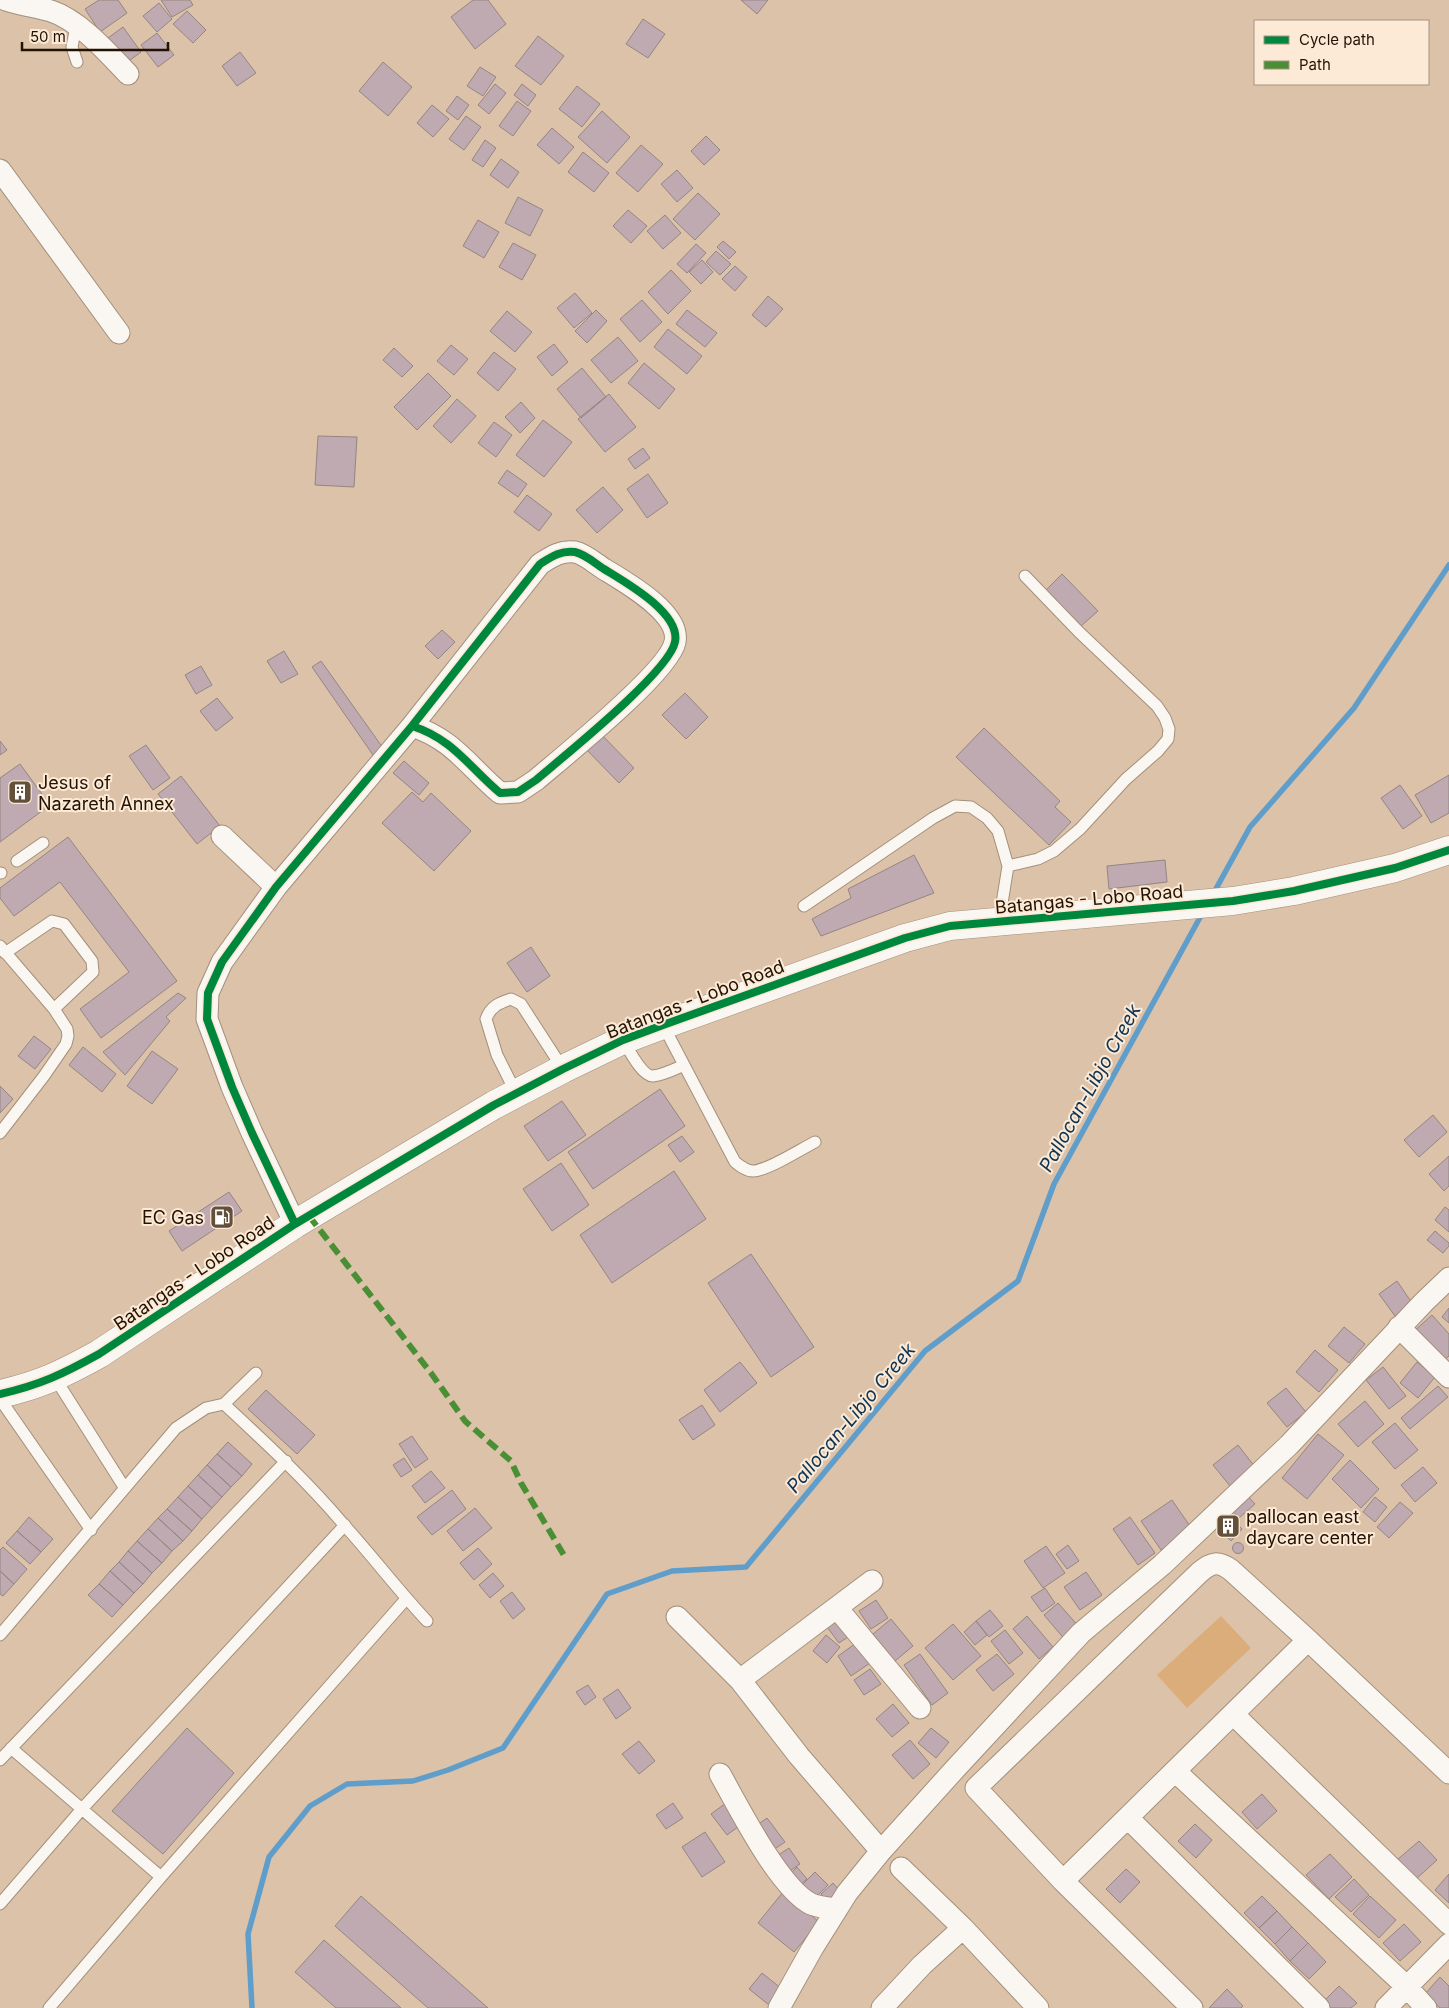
<svg xmlns="http://www.w3.org/2000/svg" width="1449" height="2008" font-family="Inter,sans-serif">
	<rect width="100%" height="100%" fill="#dbc2a8"/>
	<path fill="#dbad7b" d="M1221,1616L1251,1648L1187,1708L1157,1675Z"/>
	<g fill="none" stroke-linecap="round" stroke-linejoin="round">
		<path stroke="#5f9dcb" stroke-width="5.5" d="M1212,896L1250,827L1354,708L1449,565
			M252,2008L248,1934L269,1857L310,1806L347,1784L413,1781L448,1770L503,1748L607,1594L672,1571L746,1567L925,1351L1018,1281L1054,1184L1203,912"/>
	</g>
	<path fill="#bfaab1" stroke="#958582" d="M99,0H118L127,13L100,32L85,9Z
		M161,0H190L193,5L172,17Z
		M473,0H488L506,24L475,49L451,17Z
		M741,0H768L757,14Z
		M159,3L172,19L157,32L143,16Z
		M187,11L206,30L193,43L173,24Z
		M643,19L665,34L648,58L626,44Z
		M123,27L141,52L122,66L104,41Z
		M157,33L174,55L158,67L141,45Z
		M538,36L564,56L541,85L515,66Z
		M240,52L256,73L237,86L222,66Z
		M383,62L412,87L388,116L359,91Z
		M480,67L496,77L483,96L467,86Z
		M495,84L506,93L489,114L478,105Z
		M522,84L536,95L528,106L514,95Z
		M577,86L600,104L582,127L559,109Z
		M457,96L469,105L458,120L446,111Z
		M517,101L531,111L513,136L499,126Z
		M432,105L449,119L433,137L417,123Z
		M602,111L630,137L607,163L578,137Z
		M466,116L481,127L464,150L449,139Z
		M552,128L574,147L559,164L537,145Z
		M706,136L720,150L704,165L691,151Z
		M485,140L496,148L483,167L472,160Z
		M641,145L663,164L638,192L616,173Z
		M583,152L609,173L594,192L568,172Z
		M501,159L519,172L508,188L490,175Z
		M677,170L693,188L677,202L661,184Z
		M698,193L720,214L695,240L673,219Z
		M518,197L543,210L530,236L505,223Z
		M628,210L647,226L631,243L613,226Z
		M665,215L681,233L663,249L647,231Z
		M478,220L499,232L484,258L463,246Z
		M723,241L736,252L729,259L717,247Z
		M513,243L536,255L522,280L499,267Z
		M696,244L706,253L687,273L677,264Z
		M716,251L731,264L720,275L706,262Z
		M702,260L713,272L701,284L689,272Z
		M735,266L747,277L735,291L722,279Z
		M671,270L691,291L668,314L648,292Z
		M575,293L592,313L574,328L557,308Z
		M768,296L783,309L766,327L752,315Z
		M642,300L662,322L640,342L620,319Z
		M596,310L607,321L587,343L575,331Z
		M687,310L717,333L705,347L676,324Z
		M507,311L532,332L515,352L490,331Z
		M668,329L702,356L687,374L654,347Z
		M618,337L638,361L611,383L591,360Z
		M554,344L568,362L552,376L537,357Z
		M451,345L468,359L454,375L437,361Z
		M394,348L413,366L402,377L383,360Z
		M494,352L516,369L498,391L477,373Z
		M644,363L675,389L659,409L628,383Z
		M582,368L606,397L581,418L557,389Z
		M428,373L451,396L417,430L394,407Z
		M609,394L636,427L605,452L578,419Z
		M457,399L476,416L451,443L433,426Z
		M521,402L535,418L520,433L505,417Z
		M543,420L572,442L544,477L516,455Z
		M494,422L512,435L496,457L478,443Z
		M318,436L357,437L354,487L315,485Z
		M643,448L650,458L635,469L628,459Z
		M507,470L527,484L518,497L498,483Z
		M648,474L668,503L647,518L627,489Z
		M603,487L623,510L597,533L576,510Z
		M527,495L552,514L539,531L514,512Z
		M1062,574L1098,611L1081,626L1046,590Z
		M442,630L455,642L438,659L425,646Z
		M284,651L298,674L281,683L267,661Z
		M321,661L383,748L373,755L312,667Z
		M201,666L212,685L196,694L185,675Z
		M685,693L708,717L686,739L662,715Z
		M217,698L233,718L216,731L200,711Z
		M984,728L1060,801L1055,807L1071,822L1049,845L956,757Z
		M599,732L634,768L619,783L584,747Z
		M0,741L7,750L0,755Z
		M146,745L170,778L153,790L129,756Z
		M404,761L429,783L419,795L393,773Z
		M20,764L50,805L0,842V778Z
		M1449,775V813L1431,823L1415,795Z
		M181,776L220,826L197,844L158,794Z
		M1400,785L1422,816L1403,829L1381,798Z
		M412,792L423,802L431,793L471,831L434,871L382,823Z
		M68,837L177,981L101,1038L80,1009L129,972L60,882L14,916L0,898V888Z
		M914,855L934,893L821,936L812,919L851,898L848,889Z
		M1165,860L1167,882L1109,889L1107,866Z
		M531,947L550,976L527,992L507,963Z
		M178,993L186,998L166,1017L170,1021L125,1075L103,1052Z
		M34,1036L51,1049L35,1069L18,1056Z
		M83,1047L116,1074L102,1092L69,1065Z
		M152,1051L178,1069L152,1104L127,1086Z
		M0,1086L13,1099L0,1113Z
		M660,1089L685,1126L593,1189L568,1152Z
		M562,1101L586,1135L548,1161L524,1126Z
		M1433,1115L1447,1132L1419,1157L1404,1140Z
		M682,1136L694,1152L680,1162L668,1145Z
		M1449,1156V1186L1444,1191L1429,1174Z
		M561,1163L589,1205L552,1231L523,1189Z
		M674,1171L706,1219L612,1283L580,1235Z
		M229,1192L242,1211L182,1251L169,1231Z
		M1445,1207L1449,1210V1232L1435,1220Z
		M1435,1231L1449,1243V1246L1443,1253L1427,1240Z
		M751,1254L814,1347L771,1377L708,1283Z
		M1397,1281L1412,1303L1395,1316L1379,1294Z
		M1449,1308V1323L1442,1317Z
		M1432,1315L1449,1334V1356L1440,1364L1412,1333Z
		M1344,1327L1365,1344L1349,1363L1328,1346Z
		M1315,1350L1338,1370L1319,1392L1296,1372Z
		M740,1362L757,1383L720,1412L704,1390Z
		M1417,1362L1435,1377L1418,1398L1400,1383Z
		M1383,1367L1406,1396L1389,1409L1366,1380Z
		M1438,1386L1448,1397L1410,1429L1401,1418Z
		M1286,1388L1306,1412L1287,1427L1267,1403Z
		M266,1390L315,1435L297,1454L248,1409Z
		M1365,1401L1384,1424L1358,1447L1338,1424Z
		M702,1405L715,1425L693,1440L679,1420Z
		M1395,1423L1418,1450L1395,1469L1372,1442Z
		M1318,1434L1344,1455L1307,1499L1282,1478Z
		M412,1436L428,1459L415,1468L399,1444Z
		M228,1442L252,1464L242,1476L217,1454Z
		M1238,1445L1255,1467L1230,1486L1213,1465Z
		M217,1454L242,1476L231,1487L207,1465Z
		M404,1458L412,1470L401,1477L393,1465Z
		M1350,1460L1379,1489L1361,1508L1332,1479Z
		M207,1465L231,1487L222,1497L198,1475Z
		M1423,1467L1437,1483L1415,1502L1401,1485Z
		M431,1471L445,1488L425,1503L412,1486Z
		M198,1475L222,1497L212,1508L188,1486Z
		M188,1486L212,1508L202,1519L178,1497Z
		M452,1490L466,1509L432,1535L417,1517Z
		M1245,1493L1255,1504L1239,1518L1229,1507Z
		M178,1497L202,1519L192,1531L167,1509Z
		M1375,1497L1387,1507L1375,1522L1363,1512Z
		M1172,1500L1192,1529L1161,1550L1141,1521Z
		M1400,1502L1413,1513L1389,1538L1377,1527Z
		M475,1508L492,1528L463,1551L447,1531Z
		M167,1509L192,1531L183,1541L158,1518Z
		M1225,1511L1242,1529L1231,1541L1213,1523Z
		M29,1517L53,1539L41,1552L17,1531Z
		M1130,1517L1155,1553L1138,1565L1113,1529Z
		M158,1518L183,1541L172,1551L148,1529Z
		M148,1529L172,1551L162,1563L137,1541Z
		M17,1531L41,1552L30,1564L6,1543Z
		M137,1541L162,1563L152,1573L128,1551Z
		M1232.5 1548a5.5 5.5 0 1 1 11 0a5.5 5.5 0 1 1-11 0Z
		M1068,1545L1079,1561L1067,1569L1056,1554Z
		M1046,1546L1065,1573L1043,1588L1024,1561Z
		M3,1547L27,1569L14,1584L0,1571V1550Z
		M478,1548L492,1564L474,1580L460,1563Z
		M128,1551L152,1573L143,1584L119,1562Z
		M119,1562L143,1584L134,1593L110,1571Z
		M0,1571L14,1584L3,1596L0,1594Z
		M110,1571L134,1593L123,1605L99,1584Z
		M1086,1572L1102,1595L1080,1610L1064,1587Z
		M493,1573L504,1586L490,1598L479,1585Z
		M99,1584L123,1605L112,1617L88,1595Z
		M1045,1588L1055,1603L1042,1612L1031,1597Z
		M512,1592L525,1609L513,1619L500,1601Z
		M876,1600L888,1618L871,1629L859,1611Z
		M1058,1603L1080,1628L1066,1641L1044,1615Z
		M990,1610L1003,1626L989,1637L976,1621Z
		M1027,1616L1053,1647L1039,1659L1013,1629Z
		M843,1617L854,1633L839,1643L827,1627Z
		M891,1619L913,1646L895,1661L873,1634Z
		M976,1621L987,1635L975,1645L964,1632Z
		M953,1624L981,1656L953,1680L925,1648Z
		M1005,1630L1023,1653L1009,1664L991,1641Z
		M826,1635L840,1647L827,1663L813,1651Z
		M859,1641L873,1661L851,1676L838,1656Z
		M920,1654L948,1693L932,1705L904,1665Z
		M997,1654L1014,1674L993,1691L976,1670Z
		M870,1669L881,1684L864,1695L854,1680Z
		M588,1685L596,1697L585,1705L576,1692Z
		M618,1689L631,1708L616,1719L603,1699Z
		M893,1704L909,1723L892,1737L876,1719Z
		M187,1728L234,1773L163,1854L112,1811Z
		M931,1728L949,1742L936,1758L918,1743Z
		M910,1740L930,1764L913,1779L892,1755Z
		M639,1741L655,1761L639,1774L622,1754Z
		M1262,1794L1277,1811L1257,1829L1242,1812Z
		M673,1803L683,1818L666,1829L656,1815Z
		M726,1803L742,1824L727,1835L711,1814Z
		M767,1818L785,1842L770,1852L753,1828Z
		M1195,1824L1212,1840L1196,1858L1178,1841Z
		M705,1832L725,1862L702,1877L682,1847Z
		M1419,1841L1437,1860L1415,1880L1397,1860Z
		M789,1848L800,1864L785,1874L774,1858Z
		M1330,1854L1352,1877L1329,1899L1306,1875Z
		M797,1867L807,1879L797,1887L788,1876Z
		M1126,1869L1140,1882L1120,1903L1106,1889Z
		M815,1872L828,1885L814,1899L801,1886Z
		M1449,1874V1903L1435,1890Z
		M1354,1879L1369,1895L1351,1912L1335,1897Z
		M833,1883L844,1896L832,1906L821,1894Z
		M783,1892L819,1922L794,1952L758,1923Z
		M361,1896L488,2008H428L335,1926Z
		M1262,1896L1277,1911L1259,1928L1244,1913Z
		M1370,1896L1396,1920L1379,1938L1353,1914Z
		M1277,1911L1292,1927L1275,1944L1259,1928Z
		M1404,1924L1421,1942L1400,1961L1383,1943Z
		M1292,1927L1308,1943L1290,1961L1275,1944Z
		M324,1940L401,2008H336L295,1972Z
		M1308,1943L1326,1962L1309,1979L1290,1961Z
		M762,1973L782,1989L769,2005L749,1989Z
		M1440,1977L1449,1986V2008H1440L1425,1994Z
		M1339,1986L1357,2003L1351,2008H1325L1321,2004Z
		M1227,1989L1243,2006L1241,2008H1209Z"/>
	<g fill="none" stroke-linecap="round" stroke-linejoin="round">
		<g stroke="#a3907b" stroke-width="13">
			<path id="service" d="M76,26L72,47L77,62
				M17,861L43,843
				M1008,866L1038,859L1054,851L1080,829L1126,779L1158,751L1168,739L1169,729L1165,718L1157,706L1079,632L1025,576
				M0,873H1
				M804,906L933,818L955,806L971,807L987,818L998,831L1008,866L999,922
				M0,946L54,1009L67,1029L68,1036L66,1044L44,1076L0,1133
				M5,953L52,921L64,924L92,961L93,972L54,1009
				M663,1025L735,1162C740,1166 746,1171 753,1171C767,1171 801,1149 815,1142
				M623,1040C629,1050 642,1076 653,1076C663,1075 675,1069 684,1065
				M516,1093L497,1055L486,1019C491,1006 499,1003 511,999L521,1004L563,1069
				M55,1378L124,1487
				M0,1399L91,1530
				M224,1404C266,1443 308,1482 345,1526C373,1557 398,1590 427,1621
				M0,1635L176,1428L206,1408L224,1404L256,1373
				M11,1748L161,1877
				M0,1760L286,1461
				M0,1904L81,1810L345,1525
				M49,2008L161,1877L406,1599"/>
		</g>
		<g stroke="#a3907b" stroke-width="23">
			<path id="minor" d="M6,0C21,5 37,7 51,11C79,20 108,53 128,74
				M0,170L119,333
				M222,836L276,887
				M295,1224L252,1133L232,1087L207,1019L208,993L222,962L276,887L412,726L540,564C551,557 561,550 575,552C585,554 596,564 604,569C625,582 681,613 675,642C669,672 564,756 536,780L518,792L500,793C469,767 453,739 412,726
				M1399,1327L1449,1377
				M837,1608L920,1708
				M677,1617L740,1680L799,1756L881,1851
				M740,1680L872,1581
				M1233,1714L1449,1924
				M1175,1771L1407,1987L1426,2008
				M720,1774C738,1806 779,1888 811,1904C818,1907 829,1908 837,1909
				M1128,1818L1319,2008
				M901,1868L963,1928L1038,2008
				M1063,1881L1308,1640
				M779,2008L812,1949L847,1893L881,1851L955,1769L1081,1633L1162,1565L1289,1445L1424,1302L1449,1278
				M882,2008L922,1965L963,1928
				M1192,2008L1063,1881L976,1788L1200,1572C1212,1562 1218,1561 1231,1570L1308,1640L1449,1773
				M1386,2008L1449,1944"/>
		</g>
		<g stroke="#a3907b" stroke-width="29">
			<path id="primary" d="M0,1394C40,1385 63,1374 99,1354L295,1224L494,1105L563,1069L623,1040L663,1025L905,938L950,926L1233,901L1294,891L1395,868L1449,850"/>
		</g>
		<use href="#service" stroke="#faf6f2" stroke-width="11"/>
		<use href="#minor" stroke="#faf6f2" stroke-width="21"/>
		<use href="#primary" stroke="#faf6f2" stroke-width="28"/>
		<path stroke="#4a8f36" stroke-width="6" stroke-dasharray="12 6" stroke-linecap="butt" d="M309,1216L431,1373L465,1421L511,1461L521,1483L565,1557"/>
		<g stroke="#fce9d6" stroke-width="11">
			<path id="cycleway" d="M295,1224L252,1133L232,1087L207,1019L208,993L222,962L276,887L412,726L540,564C551,557 561,550 575,552C585,554 596,564 604,569C625,582 681,613 675,642C669,672 564,756 536,780L518,792L500,793C469,767 453,739 412,726
				M0,1394C40,1385 63,1374 99,1354L295,1224L494,1105L563,1069L623,1040L663,1025L905,938L950,926L1233,901L1294,891L1395,868L1449,850"/>
		</g>
		<use href="#cycleway" stroke="#00873e" stroke-width="8"/>
	</g>
	<defs>
		<g id="building-square" transform="scale(1.25)"><rect x="-9" y="-9" width="18" height="18" rx="4" fill="#63503b" stroke="#fce9d6"/><path d="M-4-6H4V6H1V3H-1V6H-4ZM-2.5-4.3h1.7v1.8h-1.7ZM.8-4.3h1.7v1.8H.8ZM-2.5-1h1.7V.8h-1.7ZM.8-1h1.7V.8H.8Z" fill="#fff"/></g>
		<g id="fuel-square" transform="scale(1.25)"><rect x="-9" y="-9" width="18" height="18" rx="4" fill="#63503b" stroke="#fce9d6"/><path d="M-5.5-6h7V0h2V4h1.3V-2.5L3-4.5l.8-.8L6-3V5H2.5V1h-1V6h-7ZM-4.2-4.7v3.2H.2V-4.7Z" fill="#fff"/></g>
	</defs>
	<g fill-rule="evenodd">
		<use href="#building-square" x="20" y="792"/>
		<use href="#fuel-square" x="222" y="1217"/>
		<use href="#building-square" x="1228" y="1526"/>
	</g>
	<g text-anchor="middle" dominant-baseline="central" stroke-width="4" stroke-linejoin="round" paint-order="stroke">
		<g font-size="18" fill="#221201" stroke="#fce9d6" text-anchor="start">
			<text x="38" y="782">Jesus of<tspan x="38" dy="21">Nazareth Annex</tspan></text>
			<text x="204" y="1217" text-anchor="end">EC Gas</text>
			<text x="1246" y="1516">pallocan east<tspan x="1246" dy="21">daycare center</tspan></text>
		</g>
		<g font-size="18" fill="#221201" stroke="#fce9d6">
			<text transform="translate(1089 899) rotate(-5)">Batangas - Lobo Road</text>
			<text transform="translate(695 999) rotate(-21)">Batangas - Lobo Road</text>
			<text transform="translate(194 1273) rotate(-34)">Batangas - Lobo Road</text>
		</g>
		<g font-size="19" font-style="italic" fill="#0d3453" stroke="#fce9d6">
			<text transform="translate(1090 1088) rotate(-61)">Pallocan-Libjo Creek</text>
			<text transform="translate(851 1418) rotate(-50)">Pallocan-Libjo Creek</text>
		</g>
	</g>
	<rect x="1254" y="20" width="175" height="65" fill="#fce9d6" stroke="#a59381"/>
	<rect x="1264" y="36" width="25" height="8" fill="#00873e" stroke="#a59381"/>
	<text x="1299" y="45" font-size="15" fill="#221201">Cycle path</text>
	<rect x="1264" y="61" width="25" height="8" fill="#4a8f36" stroke="#a59381"/>
	<text x="1299" y="70" font-size="15" fill="#221201">Path</text>
	<path d="M22 42v8h146v-8" fill="none" stroke="#221201" stroke-width="2.5"/>
	<text x="30" y="42" font-size="15" fill="#221201" stroke="#fce9d6" stroke-width="4" paint-order="stroke">50 m</text>
</svg>
